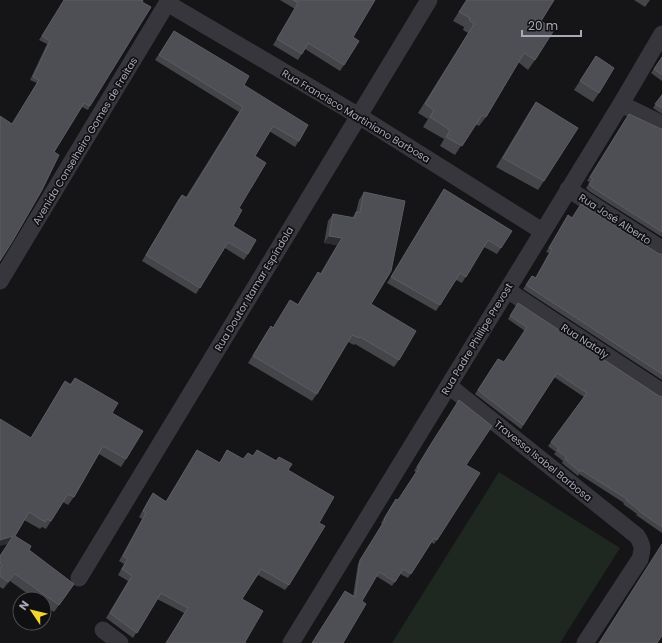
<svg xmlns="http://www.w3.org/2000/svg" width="662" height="643" font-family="Poppins,sans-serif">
	<rect width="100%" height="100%" fill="#151517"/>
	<path fill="#1f2721" d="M499,472L620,548L560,643H392Z"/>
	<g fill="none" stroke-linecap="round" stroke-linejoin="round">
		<path stroke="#36363c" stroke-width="17" d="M167,3L359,116L542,231
			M621,104L662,124
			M568,189L662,249
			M0,281L169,0
			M507,290L662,392
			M449,386L637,536C643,545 643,549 640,559L585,643
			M79,578L429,0
			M103,630L120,643
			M291,643L621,104L662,34"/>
	</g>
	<path fill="#434549" d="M64,0L90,106L88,110L82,107L54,152L42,190L12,124L37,83L30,80L47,44L39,40Z
		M280,0H375L353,37L344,65L340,71L305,49L298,60L273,45L295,9Z
		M466,0H554L541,21L535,60L528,70L518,62L486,117L479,126L475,124L455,155L440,146L444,139L423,127L428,119L418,113L468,33L463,30L464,27L453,21Z
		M634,0H650L645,7Z
		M174,31L244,85L299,141L295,147L269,131L255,156L233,226L248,254L244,260L225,248L196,294L142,261L178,200L182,195L186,197L239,112L155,60Z
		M596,56L599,93L593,102L574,90Z
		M662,57V81L651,73Z
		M662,94V114L653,108Z
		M536,102L544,181L538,190L496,167L530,111Z
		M626,118L662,129V237L589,191L586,188L590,182L587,181Z
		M444,189L501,248L497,254L484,247L462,283L456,280L436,311L387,283Z
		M364,192L371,304L399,360L394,367L355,344L354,345L348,342L317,394L312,401L248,363L266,333L271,326L273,328L290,300L298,304L318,272L320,274L337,245L324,243L328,221L333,214L352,218L356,212L359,200Z
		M568,215L572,218L659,254H662V380L523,289L532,276L535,278L549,253L546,252Z
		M518,303L659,396L662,397V533L636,515L637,514L623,504L624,503L579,474L578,476L562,463L563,461L554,454L556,452L548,446L584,397L554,377L521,429L475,394L495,363L504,362L525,331L508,319Z
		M75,378L112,413L126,459L121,467L99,454L74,497L68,505L63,502L46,529L42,527L40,529L24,520L15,536L29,550L74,584L54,612L44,605V599H35L10,581L3,589L0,587V556L8,544L31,437L60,389L65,381L70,384Z
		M459,400L466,465L437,540L434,544L431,542L408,578L400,574L392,586L376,576L362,601L353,596L358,564L382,524L381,523L393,503L396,499L398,500L416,472L414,471L428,449Z
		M197,450L219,463L227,450L243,459L253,456L257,450L276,460L279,457L288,470L319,523L289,585L285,590L258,575L242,599L245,642L246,643H166L184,613L157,599L133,638L106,618L128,581L118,575L124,564L119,561L142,519L139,517L149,499L153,493L166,501Z"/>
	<path fill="#2c2d30" d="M329,236L342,238L337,245L324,243Z
		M13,536L8,544L0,546V540Z
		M15,574L10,581L3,589L8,582Z"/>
	<path fill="#4e4f55" stroke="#5c5d64" d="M64,0H143L142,2L151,7L90,106L84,103L54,152L59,155L42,190L12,242L0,261V116L12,124L39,80L33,77L50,41L42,36Z
		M293,0H375L353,37L359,41L344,65L308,43L302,54L277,39L298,3Z
		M467,0H554L541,21L554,30L535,60L524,53L486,117L482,115L462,146L446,137L450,130L430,117L434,110L425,104L474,24L469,20L470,18L459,12Z
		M174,31L249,76L244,85L308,125L299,141L273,126L255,156L266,163L239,208L242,210L233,226L256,240L248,254L228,242L200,288L146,255L182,195L187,198L243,107L159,55Z
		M596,56L614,68L599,93L580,81Z
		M662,57V75L654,69Z
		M662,95V108L655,104Z
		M536,102L578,128L544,181L503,158Z
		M629,114L661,129H662V232L592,187L589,184L593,179L590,177Z
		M444,189L512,231L501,248L488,240L466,277L460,273L440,305L391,277Z
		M364,192L405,201L391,271L371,304L416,331L399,360L360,337L359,338L352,335L317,394L253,356L271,326L273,328L290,300L298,305L318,272L321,274L342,238L329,236L333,214L355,218L356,212H360Z
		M581,204L659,254H662V374L526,285L532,276L536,278L552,249L549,248L568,215L572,218Z
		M518,303L659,396L662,397V527L639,511V510L626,500L627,499L581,470L580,472L565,459L566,457L557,450L559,448L551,442L587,393L557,373L523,425L478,390L498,359L504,362L527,327L510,316Z
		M75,378L118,403L112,413L143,431L126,459L103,446L74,497L68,494L51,521L47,519L45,522L29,512L15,536L31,546L29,550L74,584L59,605L15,574L8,582L0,576V568L2,565L0,563V556L13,536L0,540V419L31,438L65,381L71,385Z
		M459,400L492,426L466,465L480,473L437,540L434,538L411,574L403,569L395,582L379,572L362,601L366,604L343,643H312L345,591L355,597L360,560L385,520L384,519L396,499L398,500L419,468L417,467L431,444Z
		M197,450L220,463L227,450L243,459L248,453L253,456L257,450L276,461L279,457L292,464L288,470L334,497L319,523L325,526L289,585L261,569L242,599L263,611L245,642L246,643H166L188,608L161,593L137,633L110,613L132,576L122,569L128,559L123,556L146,513L143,511L153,493L166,502Z
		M662,544V636L657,643H599Z"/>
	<g text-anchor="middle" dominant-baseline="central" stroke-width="3.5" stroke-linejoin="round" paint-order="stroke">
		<g font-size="10" fill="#a7a9b7" stroke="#101012">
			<text transform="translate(356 116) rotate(31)">Rua Francisco Martiniano Barbosa</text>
			<text transform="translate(85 141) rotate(-59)">Avenida Conselheiro Gomes de Freitas</text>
			<text transform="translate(615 219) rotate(33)">Rua José Alberto</text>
			<text transform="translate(254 289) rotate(-59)">Rua Doutor Itamar Espíndola</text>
			<text transform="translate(477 339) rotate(-59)">Rua Padre Phillipe Prevost</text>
			<text transform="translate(585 341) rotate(33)">Rua Nataly</text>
			<text transform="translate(543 461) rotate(39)">Travessa Isabel Barbosa</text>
		</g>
	</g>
	<g transform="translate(32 611) rotate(305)"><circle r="19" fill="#101012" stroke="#4c4d54"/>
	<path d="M0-3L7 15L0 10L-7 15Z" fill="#f2d432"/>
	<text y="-6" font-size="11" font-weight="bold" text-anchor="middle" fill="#a7a9b7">N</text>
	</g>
	<path d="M522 30v6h59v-6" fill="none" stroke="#a7a9b7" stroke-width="2"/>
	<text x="528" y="30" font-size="12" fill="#a7a9b7" stroke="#101012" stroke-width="3" paint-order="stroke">20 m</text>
</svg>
